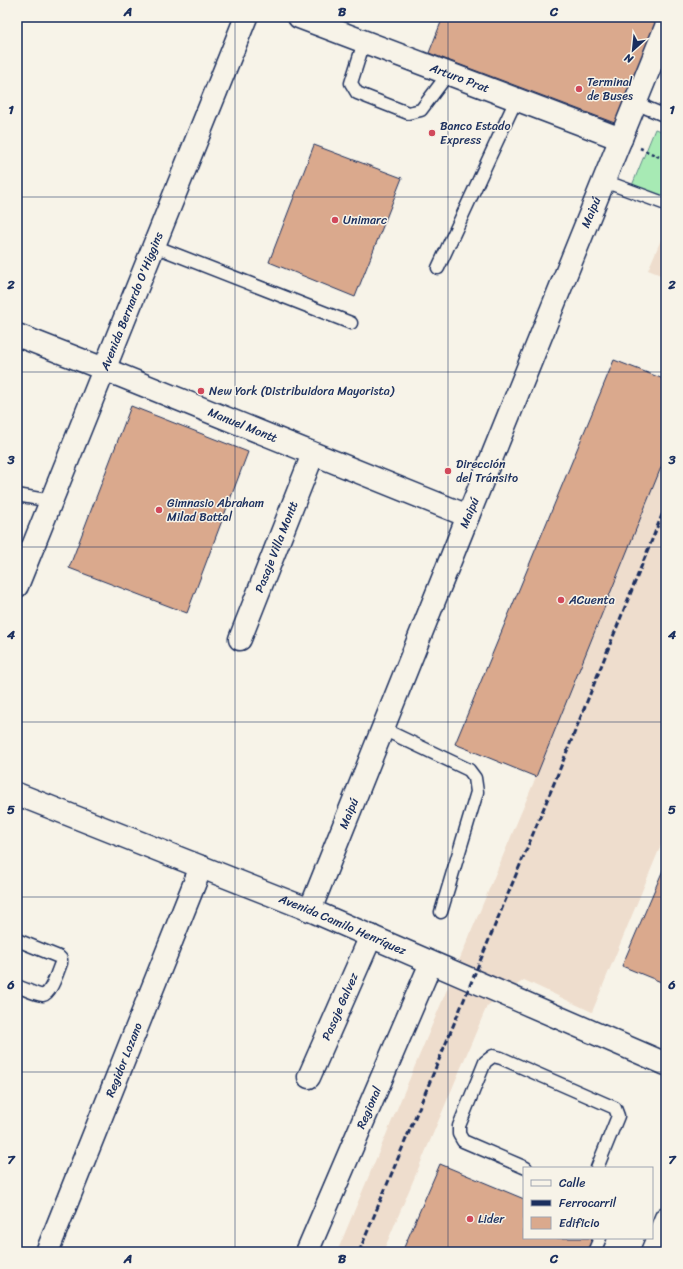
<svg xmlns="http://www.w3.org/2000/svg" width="683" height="1269" font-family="Sriracha,sans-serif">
	<rect width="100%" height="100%" fill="#f7f3e8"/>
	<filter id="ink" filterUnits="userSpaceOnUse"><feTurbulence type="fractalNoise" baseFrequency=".025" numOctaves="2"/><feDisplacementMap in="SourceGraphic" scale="8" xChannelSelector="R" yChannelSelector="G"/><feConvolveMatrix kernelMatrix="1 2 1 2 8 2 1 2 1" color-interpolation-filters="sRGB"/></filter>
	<g filter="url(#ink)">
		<path fill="#eeddcd" d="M666,228V277L648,270Z
			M666,455V833L592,1012L524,980L487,1006L383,1252H337L536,777Z"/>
		<path fill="#a7eab4" stroke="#618c89" d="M655,129L666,133V202L631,188Z"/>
		<path fill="#daa98d" stroke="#1b2f5e" d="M443,17H660L620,125L429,53Z
			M314,145L402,178L355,297L269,262Z
			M614,360L666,380V455L536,777L455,744Z
			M131,406L248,452L187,613L69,568Z
			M666,863V984L622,966Z
			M440,1164L524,1199V1238H594L588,1252H402Z"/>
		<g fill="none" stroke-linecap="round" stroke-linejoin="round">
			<g stroke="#1b2f5e" stroke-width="15">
				<path id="service" d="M364,42L351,83L357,93L408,113L421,110L448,74
					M635,103L666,116
					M604,181L666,204
					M154,246L351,323
					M438,268L516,100
					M17,495L51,501
					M383,729L469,770L475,778L477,792L441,912
					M17,940L59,957L61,959V963C58,970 51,994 43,995C38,996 23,988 17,986
					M526,1168L463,1141L459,1134V1126L485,1062L493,1056L501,1058L615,1108L618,1116L597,1168
					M594,1252L600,1238"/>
			</g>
			<g stroke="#1b2f5e" stroke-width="25">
				<g id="minor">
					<path id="s1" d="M299,17L621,139"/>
					<path id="s2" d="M17,335L104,369L468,516"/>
					<path id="s3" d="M240,639L313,454"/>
					<path id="s4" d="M309,1077L371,936"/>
					<path id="s5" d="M47,1252L201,867"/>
					<path id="s6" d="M307,1252L431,963"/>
				</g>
			</g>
			<g stroke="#1b2f5e" stroke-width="25">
				<g id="tertiary">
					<path id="s7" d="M310,910L468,516L666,27"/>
				</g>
			</g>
			<g stroke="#1b2f5e" stroke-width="25">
				<g id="secondary">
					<path id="s8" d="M17,586L246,17"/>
				</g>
			</g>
			<g stroke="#1b2f5e" stroke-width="25">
				<g id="primary">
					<path id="s9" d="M17,794L310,910L666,1064"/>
					<path d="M652,1252L666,1218"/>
				</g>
			</g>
			<path stroke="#1b2f5e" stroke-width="2.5" stroke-dasharray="3 3" stroke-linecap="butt" d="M640,148L666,160"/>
			<use href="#service" stroke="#f7f3e8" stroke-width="12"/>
			<use href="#minor" stroke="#f7f3e8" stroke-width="22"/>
			<use href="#tertiary" stroke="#f7f3e8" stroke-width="22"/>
			<use href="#secondary" stroke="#f7f3e8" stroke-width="22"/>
			<use href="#primary" stroke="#f7f3e8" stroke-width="22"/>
			<path stroke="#1b2f5e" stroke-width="3" stroke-dasharray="6 3" stroke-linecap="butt" d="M359,1252L555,781L666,505"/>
		</g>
	</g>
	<path fill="none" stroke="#1b2f5e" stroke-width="1" stroke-opacity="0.55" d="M235,17V1252M448,17V1252M17,197H666M17,372H666M17,547H666M17,722H666M17,897H666M17,1072H666"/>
	<g fill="#d1495b" stroke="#f7f3e8" stroke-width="1.5">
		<circle cx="579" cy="89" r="4"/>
		<circle cx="432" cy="133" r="4"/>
		<circle cx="335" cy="220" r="4"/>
		<circle cx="201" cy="391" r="4"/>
		<circle cx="448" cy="471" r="4"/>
		<circle cx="159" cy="510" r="4"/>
		<circle cx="561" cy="600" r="4"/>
		<circle cx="470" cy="1219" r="4"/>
	</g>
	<g text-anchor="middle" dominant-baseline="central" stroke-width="3" stroke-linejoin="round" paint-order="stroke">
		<g font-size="12" fill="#1b2f5e" stroke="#f7f3e8">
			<text stroke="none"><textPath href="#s1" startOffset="172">Arturo Prat</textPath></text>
			<text stroke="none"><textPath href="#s7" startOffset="752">Maipú</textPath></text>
			<text stroke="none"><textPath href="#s8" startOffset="307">Avenida Bernardo O'Higgins</textPath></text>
			<text stroke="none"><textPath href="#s2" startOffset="243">Manuel Montt</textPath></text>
			<text stroke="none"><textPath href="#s7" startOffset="428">Maipú</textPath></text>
			<text stroke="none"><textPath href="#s3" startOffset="99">Pasaje Villa Montt</textPath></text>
			<text stroke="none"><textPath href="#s7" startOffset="104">Maipú</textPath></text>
			<text stroke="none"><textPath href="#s9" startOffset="351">Avenida Camilo Henríquez</textPath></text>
			<text stroke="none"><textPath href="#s4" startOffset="77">Pasaje Galvez</textPath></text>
			<text stroke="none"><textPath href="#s5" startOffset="207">Regidor Lozano</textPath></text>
			<text stroke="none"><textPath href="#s6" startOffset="157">Regional</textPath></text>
		</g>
		<g font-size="12" fill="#1b2f5e" stroke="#f7f3e8" text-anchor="start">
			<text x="587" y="82">Terminal<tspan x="587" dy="14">de Buses</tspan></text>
			<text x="440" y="126">Banco Estado<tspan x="440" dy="14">Express</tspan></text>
			<text x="343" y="220">Unimarc</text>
			<text x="209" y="391">New York (Distribuidora Mayorista)</text>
			<text x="456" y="464">Dirección<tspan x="456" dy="14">del Tránsito</tspan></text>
			<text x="167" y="503">Gimnasio Abraham<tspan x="167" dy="14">Milad Battal</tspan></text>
			<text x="569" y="600">ACuenta</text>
			<text x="478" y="1219">Lider</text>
		</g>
	</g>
	<rect width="683" height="1269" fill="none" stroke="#f7f3e8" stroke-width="44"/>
	<rect x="523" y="1167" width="130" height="72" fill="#f7f3e8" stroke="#9fa5b1"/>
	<rect x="531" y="1180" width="20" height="6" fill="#f7f3e8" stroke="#9fa5b1"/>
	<text x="559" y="1187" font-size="12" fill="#1b2f5e">Calle</text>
	<rect x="531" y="1200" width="20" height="6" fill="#1b2f5e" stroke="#9fa5b1"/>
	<text x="559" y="1207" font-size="12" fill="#1b2f5e">Ferrocarril</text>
	<rect x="531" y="1217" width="20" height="12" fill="#daa98d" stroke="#9fa5b1"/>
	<text x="559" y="1227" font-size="12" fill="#1b2f5e">Edificio</text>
	<g transform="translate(633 50) rotate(207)" stroke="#f7f3e8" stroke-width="3" paint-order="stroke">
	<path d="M0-3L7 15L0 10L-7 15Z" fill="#1b2f5e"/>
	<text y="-6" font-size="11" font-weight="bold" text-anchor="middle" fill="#1b2f5e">N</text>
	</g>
	<rect x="22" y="22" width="639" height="1225" fill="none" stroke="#1b2f5e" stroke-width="1.5"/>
	<g font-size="13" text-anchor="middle" font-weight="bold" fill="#1b2f5e">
		<text x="128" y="16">A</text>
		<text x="342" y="16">B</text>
		<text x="554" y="16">C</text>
		<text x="11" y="114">1</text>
		<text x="672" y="114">1</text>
		<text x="11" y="289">2</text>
		<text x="672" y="289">2</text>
		<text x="11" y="464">3</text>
		<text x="672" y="464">3</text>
		<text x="11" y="639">4</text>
		<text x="672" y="639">4</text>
		<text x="11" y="814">5</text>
		<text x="672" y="814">5</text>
		<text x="11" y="989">6</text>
		<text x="672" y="989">6</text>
		<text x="11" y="1164">7</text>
		<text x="672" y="1164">7</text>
		<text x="128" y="1263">A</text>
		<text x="342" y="1263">B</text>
		<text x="554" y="1263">C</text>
	</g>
</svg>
